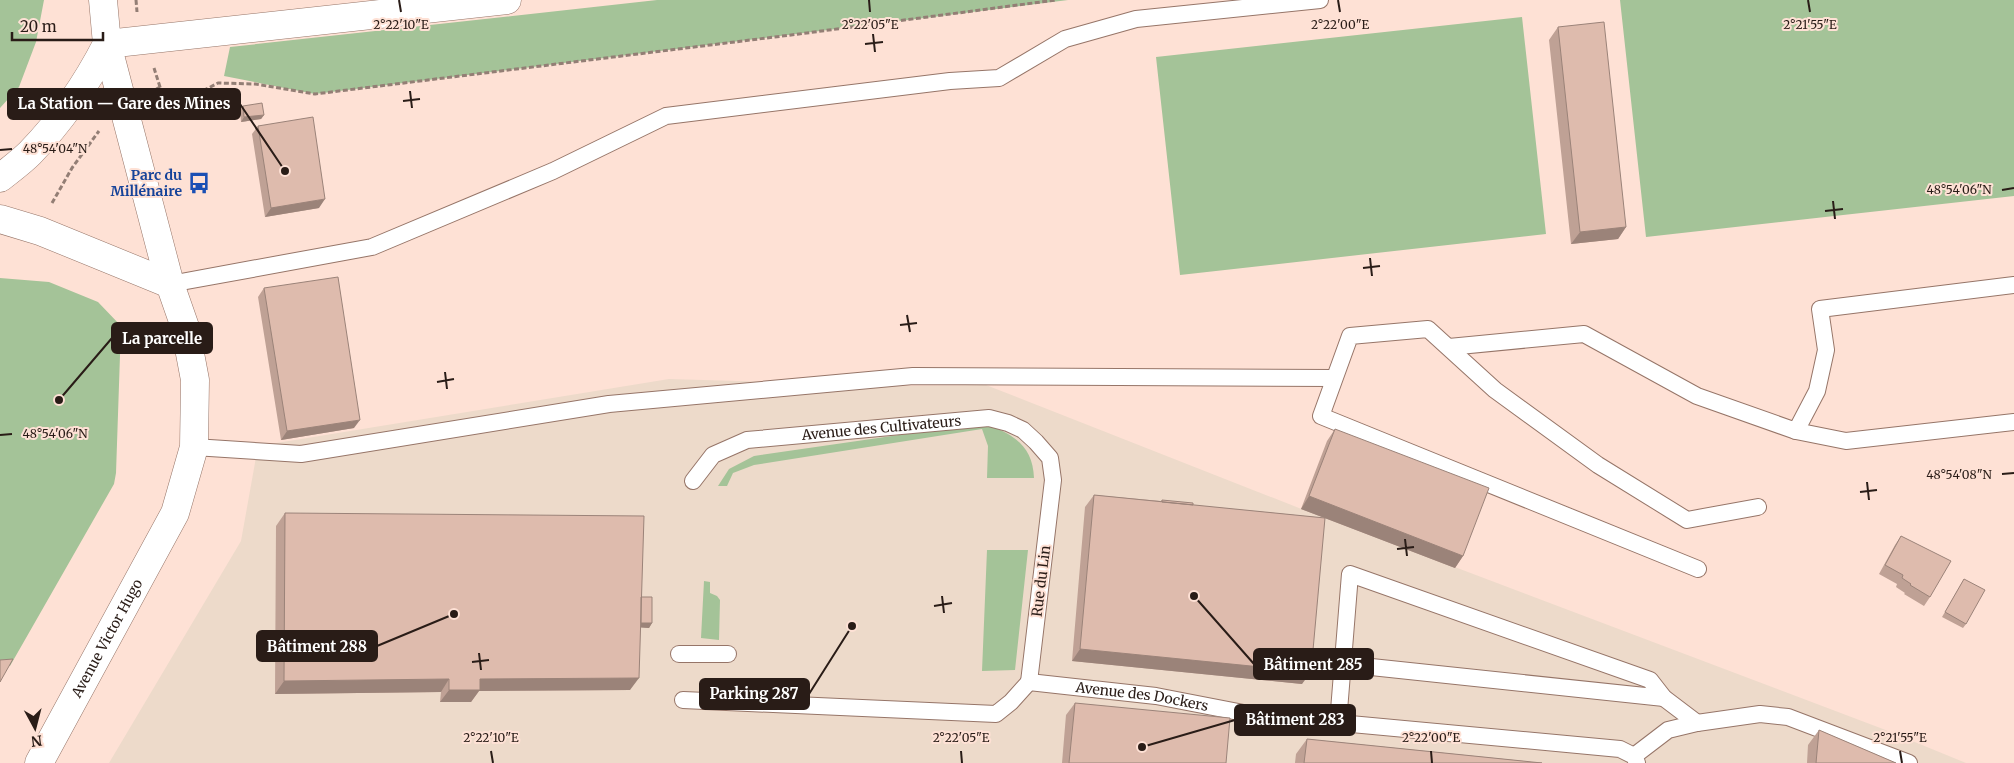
<svg xmlns="http://www.w3.org/2000/svg" width="2014" height="763" font-family="Merriweather,serif">
	<rect width="100%" height="100%" fill="#fee1d5"/>
	<path fill="#eddaca" d="M669,379L910,386L986,385L1299,508L1883,729L1966,763H109L241,541L258,446Z"/>
	<path fill="#a4c398" d="M0,0H44L36,42L19,87L0,108Z
		M657,0H1068L315,94L224,76L230,47Z
		M1620,0H2014V196L1646,237Z
		M1522,17L1546,234L1180,275L1156,57Z
		M0,278L49,282L98,302L121,326L116,473L114,484L10,666H0Z
		M982,423C1011,433 1033,444 1034,478H987L988,446L982,429L754,465L733,473L727,486H718L729,469L754,456Z
		M987,550H1028L1015,670L982,671Z
		M704,581L710,582V593L717,596L720,600L719,640L701,638Z"/>
	<g fill="none" stroke-linecap="round" stroke-linejoin="round">
		<g stroke="#967568" stroke-width="18">
			<g id="service">
				<path d="M170,284L372,247L553,171L666,116L950,81L999,78L1065,39L1136,19L1320,0"/>
				<path d="M1449,347L1584,334L1697,396L1796,431L1817,391L1826,350L1820,309L2014,285"/>
				<path d="M1796,431L1846,441L2014,422"/>
				<path d="M194,447L301,454L609,404L913,376L1334,378"/>
				<path id="s1" d="M693,481L713,455L747,440L989,418L1008,423L1023,430L1036,442L1050,458L1053,480L1029,682"/>
				<path d="M1698,569L1321,416L1350,336L1428,329L1495,390L1598,465L1687,520L1758,507"/>
				<path d="M679,654H728"/>
				<path d="M1343,664L1664,698"/>
				<path id="s2" d="M1029,682L1156,696L1254,715L1620,749L1634,756L1637,763"/>
				<path d="M683,700L996,714L1011,702L1029,682"/>
				<path d="M1338,723L1350,574L1650,680L1664,698L1697,723"/>
				<path d="M1634,756L1668,730L1697,723L1760,714L1788,717L1909,763"/>
			</g>
		</g>
		<g stroke="#967568" stroke-width="29">
			<g id="primary">
				<path d="M0,178C10,170 21,162 30,153C61,121 87,83 107,44"/>
				<path d="M0,219L40,231L170,284"/>
				<path id="s3" d="M39,763L175,513L194,447L195,380L185,327L170,284L107,44L103,0"/>
			</g>
		</g>
		<g stroke="#967568" stroke-width="29">
			<path id="trunk" d="M107,44L507,0"/>
		</g>
		<path stroke="#937e75" stroke-width="3" stroke-dasharray="5 2.5" stroke-linecap="butt" d="M136,0L137,12
			M154,68L160,87L156,108
			M150,93L160,87
			M170,108L218,83L255,84L315,94L799,34L1056,0
			M52,203L72,168L99,131"/>
		<use href="#service" stroke="#fff" stroke-width="16"/>
		<use href="#primary" stroke="#fff" stroke-width="28"/>
		<use href="#trunk" stroke="#fff" stroke-width="28"/>
	</g>
	<path fill="#bfa195" d="M1558,27L1626,227L1618,239L1571,244L1549,40Z
		M243,106L264,115L261,119L241,122L240,110Z
		M258,126L319,208L265,217L252,134Z
		M264,288L354,428L281,440L258,297Z
		M1335,429L1463,556L1455,568L1325,518L1302,684L1072,661L1085,507L1094,495L1161,501L1162,500L1193,505L1325,518L1301,509L1327,441Z
		M285,513L641,597L652,623L649,628L640,627L630,690L479,691L471,702H440L441,692L275,694L276,526Z
		M1901,536L1930,597L1924,606L1904,594L1905,593L1896,587L1897,584L1879,574L1895,545Z
		M1964,579L1966,624L1963,628L1942,617Z
		M1075,703L1226,763H1062L1066,715Z
		M1819,730L1896,763H1807L1808,745Z
		M1307,739L1542,763H1295L1296,754Z"/>
	<path fill="#9b8379" d="M264,115L261,119L241,122L244,117Z
		M325,199L319,208L265,217L271,208Z
		M1626,227L1618,239L1571,244L1580,232Z
		M360,420L354,428L281,440L287,431Z
		M1309,496L1463,556L1455,568L1301,509Z
		M635,623H652L649,628L632,627Z
		M1080,649L1311,672L1302,684L1072,661Z
		M639,678L630,690L479,691L471,702H440L449,690L480,679Z
		M449,679L441,692L275,694L284,681Z"/>
	<path fill="#debbad" stroke="#9b8379" d="M1604,22L1626,227L1580,232L1558,27Z
		M262,103L264,115L244,117L243,106Z
		M313,117L325,199L271,208L258,126Z
		M338,277L360,420L287,431L264,288Z
		M1335,429L1489,488L1463,556L1309,496Z
		M1094,495L1325,518L1311,672L1080,649Z
		M1162,500L1193,503V505L1162,502Z
		M285,513L644,516L639,678L480,679V690H449V679L284,681Z
		M1901,536L1951,561L1930,597L1910,585L1911,584L1902,578L1903,575L1885,565Z
		M1964,579L1985,590L1966,624L1945,612Z
		M641,597H652V623H641Z
		M13,659L0,682V660Z
		M1075,703L1230,718L1226,763H1069Z
		M1819,730L1896,763H1816Z
		M1307,739L1542,763H1304Z"/>
	<path fill="none" stroke="#291c17" stroke-width="2" d="M399,0L401,12M869,0L870,12M1338,0L1340,12M1808,0L1810,12M873,34L875,52M865,44L883,42M410,91L412,108M403,101L420,99M0,150L12,149M2002,190L2014,188M1833,201L1835,219M1825,211L1843,209M1370,258L1372,276M1363,268L1380,266M907,315L910,332M900,325L917,323M445,372L447,389M437,382L454,379M0,435L12,434M2002,474L2014,473M1867,482L1869,500M1860,492L1877,490M1405,539L1407,556M1397,549L1414,547M942,596L944,613M934,606L952,603M479,653L481,670M472,662L489,660M491,751L493,763M961,751L962,763M1431,751L1432,763M1900,751L1902,763"/>
	<defs>
		<g id="bus-bare" transform="scale(1.725)"><path d="M-5-6H5V4H4V6H2V4H-2V6H-4V4H-5ZM-3.5-4V0h7V-4ZM-3.5 1.2v1.5H-2V1.2ZM2 1.2v1.5H3.5V1.2Z" fill="#1a4fb4" stroke="#fee1d5" stroke-width="2.5" paint-order="stroke"/></g>
	</defs>
	<g fill-rule="evenodd">
		<use href="#bus-bare" x="199" y="183"/>
	</g>
	<g text-anchor="middle" dominant-baseline="central" stroke-width="4" stroke-linejoin="round" paint-order="stroke">
		<g font-size="14" font-weight="bold" fill="#164399" stroke="#fee1d5" text-anchor="end">
			<text x="182" y="175">Parc du<tspan x="182" dy="16">Millénaire</tspan></text>
		</g>
		<g font-size="14" fill="#291c17" stroke="#fee1d5">
			<text stroke="none"><textPath href="#s1" startOffset="205">Avenue des Cultivateurs</textPath></text>
			<text transform="translate(1041 581) rotate(-83)">Rue du Lin</text>
			<text stroke="none"><textPath href="#s3" startOffset="142">Avenue Victor Hugo</textPath></text>
			<text stroke="none"><textPath href="#s2" startOffset="114">Avenue des Dockers</textPath></text>
		</g>
	</g>
	<g font-size="12" text-anchor="middle" fill="#291c17" stroke="#fee1d5" stroke-width="4" stroke-linejoin="round" paint-order="stroke">
		<text x="401" y="29">2°22'10"E</text>
		<text x="870" y="29">2°22'05"E</text>
		<text x="1340" y="29">2°22'00"E</text>
		<text x="1810" y="29">2°21'55"E</text>
		<text x="55" y="153">48°54'04"N</text>
		<text x="1959" y="194">48°54'06"N</text>
		<text x="55" y="438">48°54'06"N</text>
		<text x="1959" y="479">48°54'08"N</text>
		<text x="491" y="742">2°22'10"E</text>
		<text x="961" y="742">2°22'05"E</text>
		<text x="1431" y="742">2°22'00"E</text>
		<text x="1900" y="742">2°21'55"E</text>
	</g>
	<path fill="none" stroke="#291c17" stroke-width="2" d="M285 171L240 104M59 400L112 338M454 614L377 646M1194 596L1254 664M852 626L809 694M1142 747L1235 720"/>
	<g fill="#291c17" stroke="#fee1d5" stroke-width="2">
		<circle cx="285" cy="171" r="5"/>
		<circle cx="59" cy="400" r="5"/>
		<circle cx="454" cy="614" r="5"/>
		<circle cx="1194" cy="596" r="5"/>
		<circle cx="852" cy="626" r="5"/>
		<circle cx="1142" cy="747" r="5"/>
	</g>
	<g fill="#291c17" stroke="#291c17" stroke-width="2">
		<rect x="8" y="89" width="232" height="30" rx="5"/>
		<rect x="112" y="323" width="100" height="30" rx="5"/>
		<rect x="257" y="631" width="120" height="30" rx="5"/>
		<rect x="1254" y="649" width="119" height="30" rx="5"/>
		<rect x="700" y="679" width="109" height="30" rx="5"/>
		<rect x="1235" y="705" width="120" height="30" rx="5"/>
	</g>
	<g font-size="15" text-anchor="middle" font-weight="bold" fill="#fff">
		<text x="124" y="109">La Station — Gare des Mines</text>
		<text x="162" y="344">La parcelle</text>
		<text x="317" y="652">Bâtiment 288</text>
		<text x="1313" y="670">Bâtiment 285</text>
		<text x="754" y="699">Parking 287</text>
		<text x="1295" y="725">Bâtiment 283</text>
	</g>
	<g transform="translate(35 728) rotate(173)" stroke="#fee1d5" stroke-width="4" paint-order="stroke">
	<path d="M0-4L9 19L0 12L-9 19Z" fill="#291c17"/>
	<text y="-8" font-size="14" font-weight="bold" text-anchor="middle" fill="#291c17">N</text>
	</g>
	<path d="M12 32v8h91v-8" fill="none" stroke="#291c17" stroke-width="2.5"/>
	<text x="20" y="32" font-size="15" fill="#291c17" stroke="#fee1d5" stroke-width="4" paint-order="stroke">20 m</text>
</svg>
